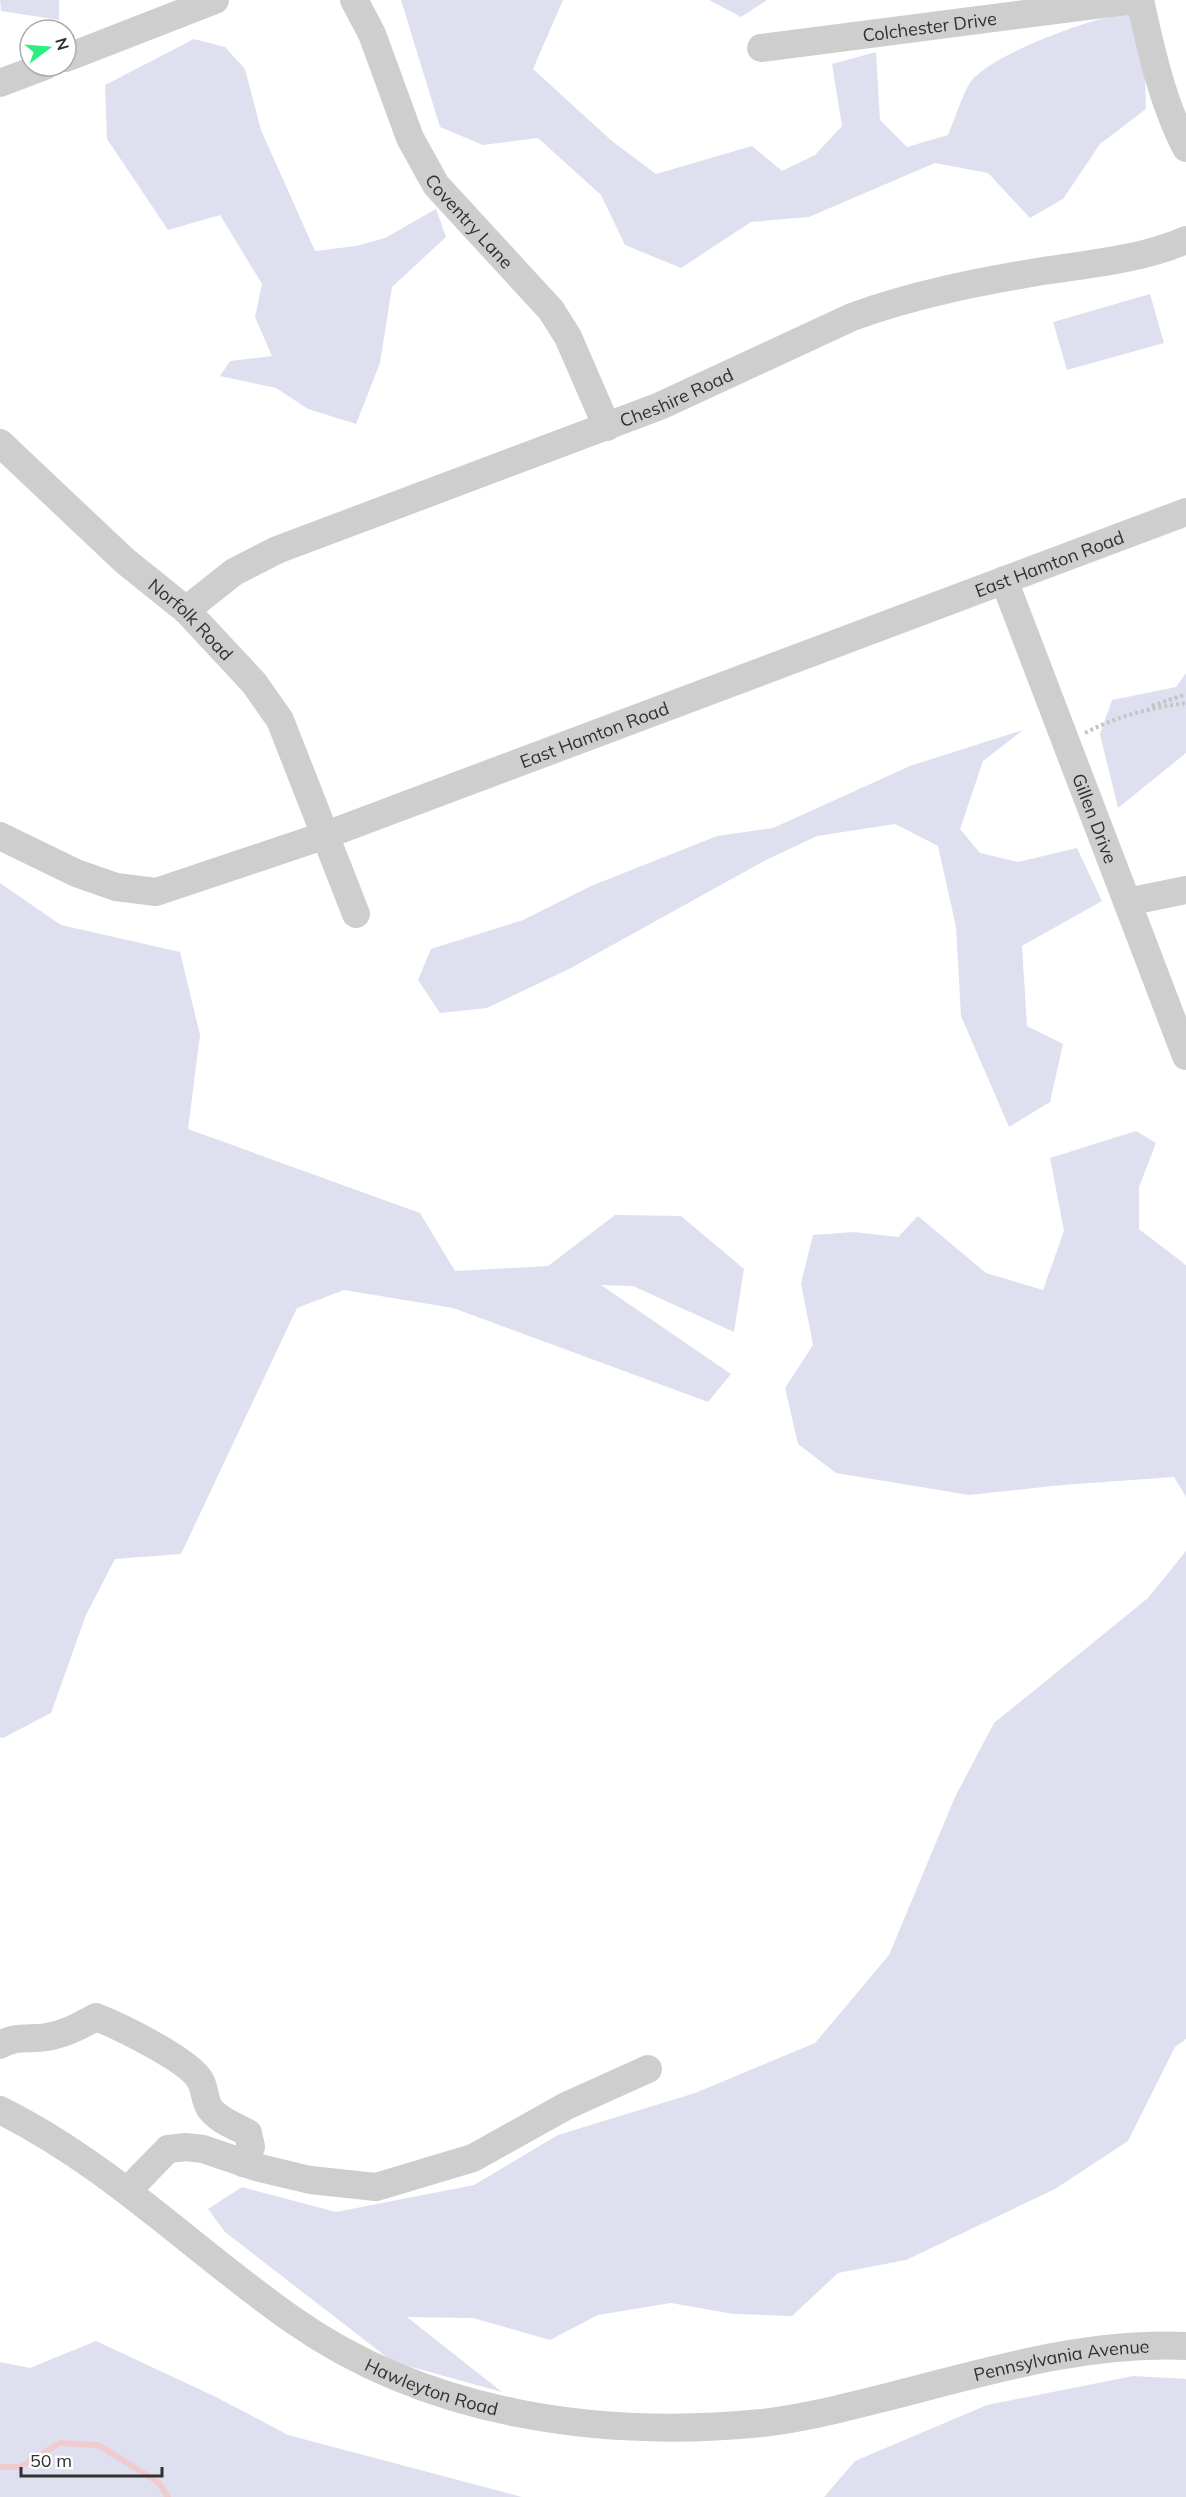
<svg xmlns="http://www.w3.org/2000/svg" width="1186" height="2497" font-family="Mulish,sans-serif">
	<rect width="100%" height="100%" fill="#fff"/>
	<path fill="#dfe0ef" d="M0,0H59V20L1,11Z
		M401,0H563L533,69L612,141L656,174L752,146L782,171L815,155L842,126L832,64L876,52L880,120L907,147L948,135C954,122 964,89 972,80C995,53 1093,17 1129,13L1145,74L1146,109L1100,144L1063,199L1030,218L988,173L935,163L809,217L751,222L681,268L625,245L601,195L538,138L483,145L440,127Z
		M709,0H767L741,17Z
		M194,39L225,47L245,69L261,130L315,251L356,246L385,238L436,209L446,237L392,287L380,363L356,424L308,409L276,388L220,376L230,361L272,356L255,317L262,284L220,215L168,230L107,139L105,85Z
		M1150,294L1164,343L1067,370L1053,322Z
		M1186,673V753L1118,808L1100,734L1112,700L1176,687Z
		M1023,730L983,761L960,829L980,853L1018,862L1077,848L1102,901L1022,946L1027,1026L1063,1044L1050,1102L1009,1127L961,1016L956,927L938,846L895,824L817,836L766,860L571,968L487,1008L440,1013L418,980L431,949L523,920L591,886L717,836L773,828L910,766Z
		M0,883L61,925L180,952L200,1035L188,1129L420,1213L455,1271L548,1266L615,1215L681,1216L744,1269L734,1332L633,1286L601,1285L731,1374L708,1402L453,1308L344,1290L297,1308L181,1554L115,1559L86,1615L51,1713L3,1738L0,1737Z
		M1136,1131L1156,1143L1139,1187V1229L1186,1265V1497L1174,1477L1062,1485L969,1495L836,1473L798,1444L785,1388L813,1345L801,1283L813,1235L854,1232L898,1237L918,1216L986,1273L1043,1290L1064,1231L1050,1158Z
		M1186,1551V2039L1175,2047L1128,2141L1055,2189L906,2260L838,2273L792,2316L733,2314L671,2303L598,2315L550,2340L473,2318L407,2317L502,2392L393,2362L225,2232L208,2209L242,2187L336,2212L474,2185L558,2135L695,2093L815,2043L889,1955L955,1797L994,1723L1148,1598Z
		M96,2341L216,2397L288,2435L522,2497H0V2362L30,2368Z
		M1133,2376L1186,2379V2497H824L855,2461L987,2405Z"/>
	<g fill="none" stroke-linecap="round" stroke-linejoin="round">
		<path stroke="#efcbcf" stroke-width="6" d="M0,2467H20L60,2443L98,2445L158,2482L168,2497"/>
		<path stroke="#c5c5c5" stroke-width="4" stroke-dasharray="3 3" stroke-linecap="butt" d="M1152,706L1186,694
			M1085,733C1117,716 1150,708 1186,703"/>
		<g stroke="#cecece" stroke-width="28">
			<path id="s1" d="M354,0L372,34L410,138L436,185L551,310L568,337L607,427"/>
			<path d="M1140,0C1151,50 1162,101 1186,148"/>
			<path id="s2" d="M761,48L1134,0"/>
			<path d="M66,58L215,0"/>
			<path d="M0,83L45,66"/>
			<path id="s3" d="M0,443L125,561L186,610L254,683L280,720L356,914"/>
			<path id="s4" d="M1004,580L1186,1056"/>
			<path id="s5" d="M186,610L234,572L277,550L660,406L852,317C915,294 978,282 1043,271C1091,264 1142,259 1186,240"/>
			<path id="s6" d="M0,836L76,873L116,887L156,892L326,835L1186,512"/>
			<path d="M1127,902L1186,890"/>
			<path d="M0,2045C16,2035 30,2040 47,2037C65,2034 80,2026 96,2017C119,2026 189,2060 200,2080C205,2088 204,2098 209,2107C216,2119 235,2126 248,2133L251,2147L243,2163"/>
			<path id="s7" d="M0,2110C109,2164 194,2251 293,2320C428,2415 601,2439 762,2423C807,2418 851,2406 895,2395C989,2371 1088,2341 1186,2346"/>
			<path d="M128,2190L168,2149L186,2147L203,2149L256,2167L310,2180L376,2187L473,2158L566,2106L648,2069"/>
		</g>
	</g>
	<g text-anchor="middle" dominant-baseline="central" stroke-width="6" stroke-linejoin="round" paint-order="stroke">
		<g font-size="18" fill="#313131" stroke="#fff">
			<text stroke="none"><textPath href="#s2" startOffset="170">Colchester Drive</textPath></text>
			<text stroke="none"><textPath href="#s1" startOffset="252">Coventry Lane</textPath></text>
			<text stroke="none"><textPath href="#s5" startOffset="537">Cheshire Road</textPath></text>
			<text stroke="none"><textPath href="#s6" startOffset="1119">East Hamton Road</textPath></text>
			<text stroke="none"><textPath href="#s3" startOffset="260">Norfolk Road</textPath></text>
			<text stroke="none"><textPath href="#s6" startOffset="633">East Hamton Road</textPath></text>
			<text stroke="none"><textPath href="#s4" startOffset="255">Gillen Drive</textPath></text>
			<text stroke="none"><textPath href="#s7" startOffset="1158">Pennsylvania Avenue</textPath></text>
			<text stroke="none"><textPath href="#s7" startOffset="516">Hawleyton Road</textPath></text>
		</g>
	</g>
	<g transform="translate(48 48) rotate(74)"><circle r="28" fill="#ffffff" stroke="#adadad" stroke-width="1.5"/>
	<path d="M0-4.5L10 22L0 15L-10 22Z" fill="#2def7f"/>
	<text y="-9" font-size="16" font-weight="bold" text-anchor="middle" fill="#313131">N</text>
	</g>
	<path d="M21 2467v9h141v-9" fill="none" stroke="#313131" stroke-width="3"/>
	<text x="30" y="2467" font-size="18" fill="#313131" stroke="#ffffff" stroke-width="4.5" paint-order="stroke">50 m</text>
</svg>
